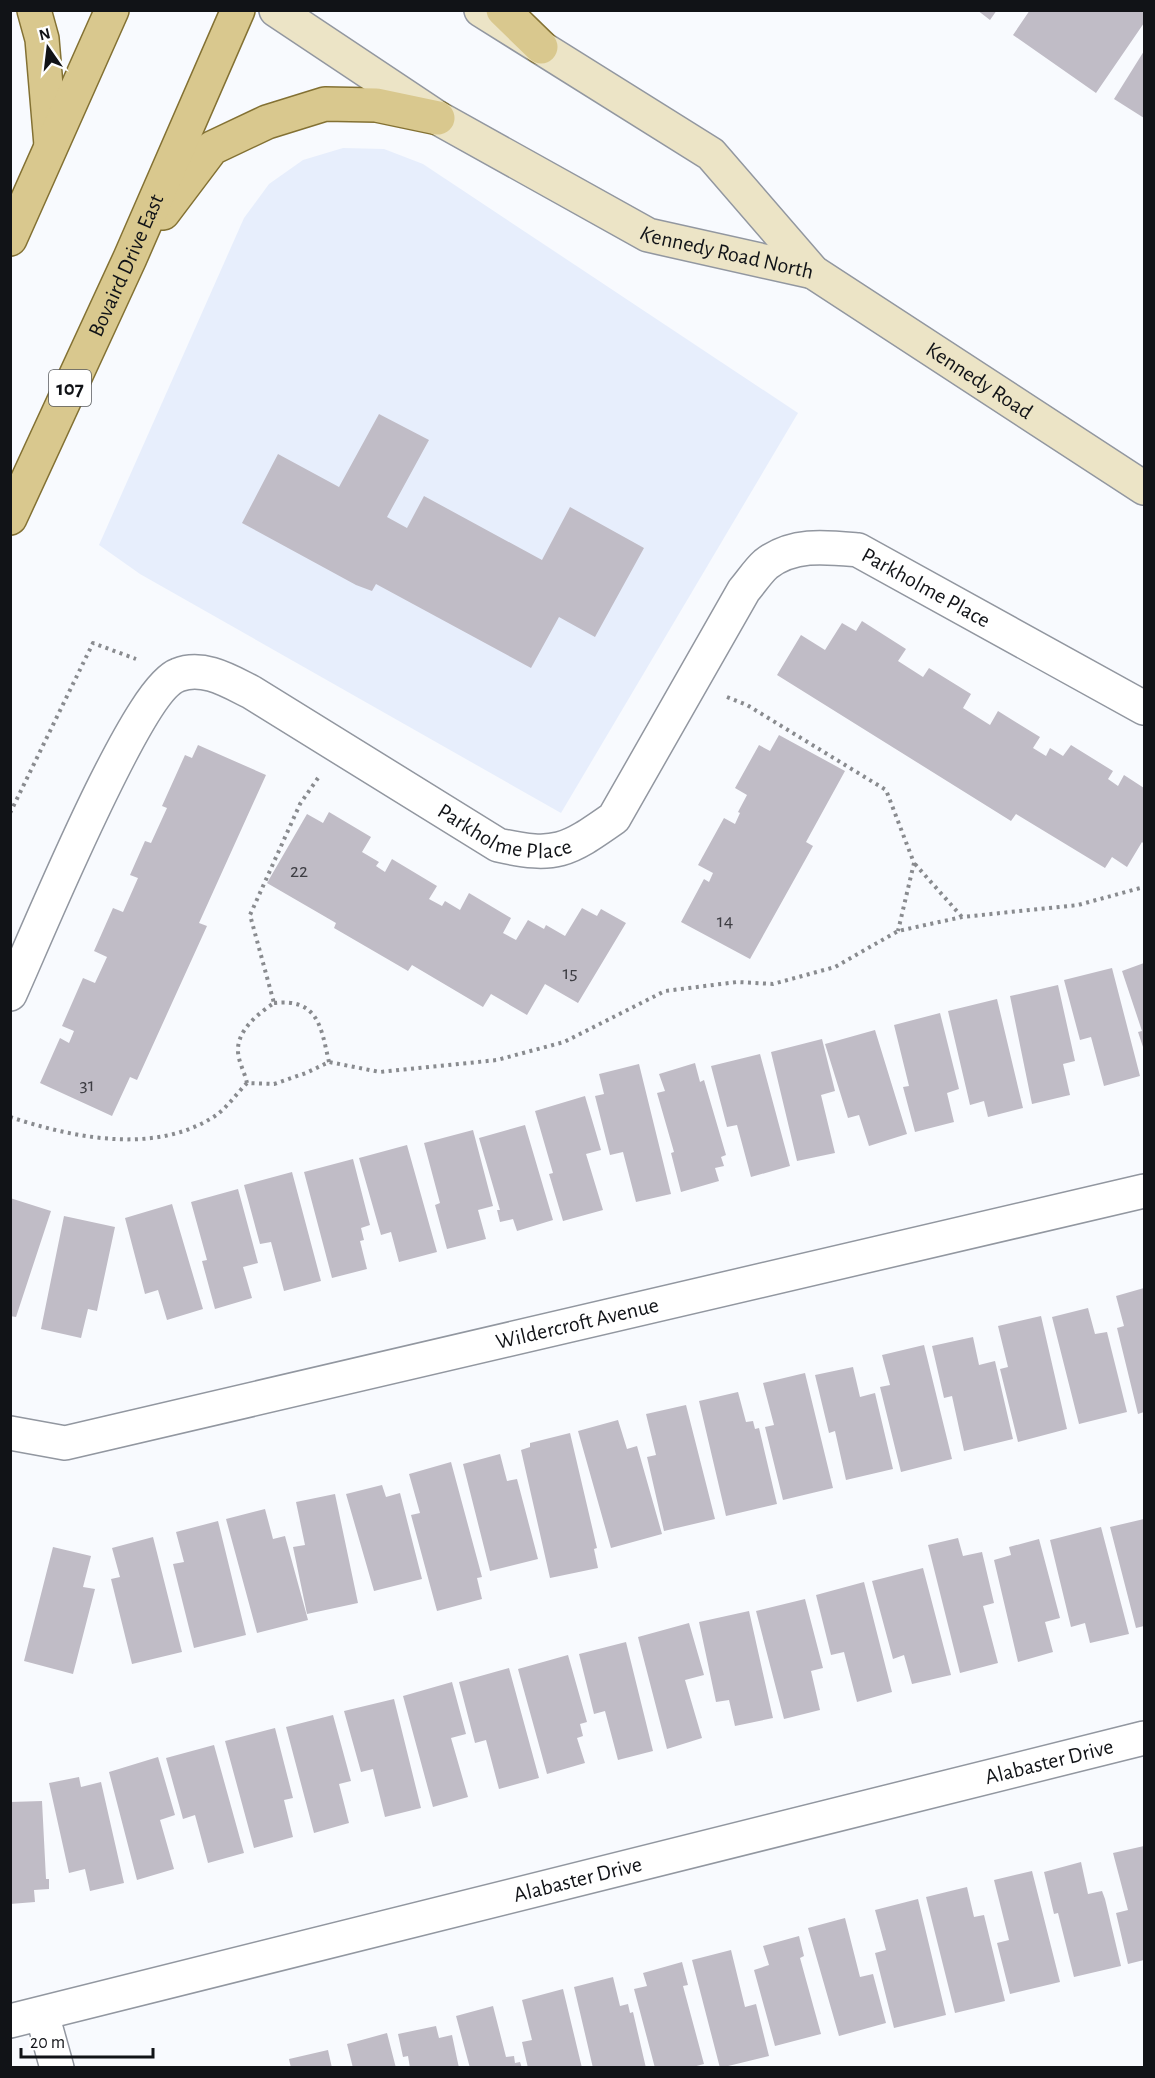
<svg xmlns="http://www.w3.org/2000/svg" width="1155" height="2078" font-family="'Alegreya Sans',sans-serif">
	<rect width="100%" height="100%" fill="#f8fafe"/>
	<path fill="#e7eefc" d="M343,148L384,149L423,164L798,413L561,813L140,574L99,545L244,218L269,184L303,160Z"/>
	<path fill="#c0bcc6" d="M977,10H997L990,20Z
		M1030,10H1144V23L1096,93L1013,35Z
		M1144,51V118L1114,99Z
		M379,414L429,440L387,517L407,528L424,496L542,560L570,507L644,548L595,637L559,617L531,668L376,584L372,591L356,585L242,523L278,454L339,487Z
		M862,621L906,649L898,661L923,677L929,668L971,694L963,708L990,725L998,711L1040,737L1033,748L1046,756L1050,748L1063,756L1071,745L1113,771L1108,779L1118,786L1124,775L1144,788V844L1142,842L1127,867L1112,857L1105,868L1016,814L1011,821L777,675L801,635L825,650L842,623L856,631Z
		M779,735L845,771L806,842L813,846L750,959L681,922L704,879L709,882L713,873L698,865L724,818L735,824L740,813L738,812L747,795L735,788L759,745L770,751Z
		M198,745L266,775L199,923L207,926L137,1080L130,1077L112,1116L40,1083L60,1038L69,1043L74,1031L62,1026L83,978L95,983L107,957L94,951L113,908L123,912L138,878L130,875L145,841L151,843L167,808L162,806L185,755L192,758Z
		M329,812L371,837L362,852L379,862L376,866L385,872L392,859L437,886L429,899L442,906L445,901L460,910L469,893L511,918L503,933L516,940L528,920L544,929L546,925L565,936L582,908L597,916L601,909L626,923L578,1003L545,984L527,1015L491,994L483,1007L412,965L408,971L334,928L336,923L267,883L307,814L323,823Z
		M1144,963V1050L1138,1032L1142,1031L1122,971Z
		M1112,968L1140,1076L1104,1086L1091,1037L1080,1040L1064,980Z
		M1058,985L1075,1061L1063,1064L1070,1095L1032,1104L1010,996Z
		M997,999L1023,1108L988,1117L984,1101L970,1105L948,1011Z
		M940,1013L959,1089L947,1093L954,1122L915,1132L903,1087L909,1086L894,1025Z
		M875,1030L907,1134L869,1146L859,1115L848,1118L825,1044Z
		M822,1039L835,1091L821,1095L835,1153L797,1161L771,1052Z
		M760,1054L790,1166L751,1177L737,1125L727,1127L711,1066Z
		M695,1063L700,1082L704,1080L726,1155L721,1157L724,1166L715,1168L719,1181L681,1192L671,1153L674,1152L657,1093L665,1091L659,1074Z
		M639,1064L671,1194L636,1202L623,1152L610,1155L595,1096L604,1094L599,1074Z
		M585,1096L601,1150L586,1154L603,1210L563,1221L549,1174L553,1173L535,1111Z
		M525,1125L553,1220L517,1231L513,1219L500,1222L497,1210H500L479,1138Z
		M473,1130L493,1206L478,1210L486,1239L447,1249L435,1205L440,1203L424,1143Z
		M407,1145L437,1252L399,1262L391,1232L381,1235L359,1158Z
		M353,1159L370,1225L361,1228L364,1240L360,1241L367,1269L332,1278L304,1172Z
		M292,1172L321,1281L284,1291L271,1242L260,1244L244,1185Z
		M238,1189L258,1263L243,1267L252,1298L215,1309L202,1261L207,1260L191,1202Z
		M10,1198L51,1211L16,1317L10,1316Z
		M172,1204L203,1309L167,1320L158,1290L145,1294L125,1218Z
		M64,1216L115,1227L97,1311L88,1309L81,1338L41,1329Z
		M1144,1288V1412L1138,1414L1117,1328L1124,1326L1116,1296Z
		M1088,1308L1095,1334L1107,1332L1127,1412L1079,1424L1052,1317Z
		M1041,1316L1067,1429L1018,1442L1000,1369L1008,1367L998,1326Z
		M973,1337L979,1365L995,1361L1013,1439L964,1451L952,1396L944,1398L932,1346Z
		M924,1345L952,1459L901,1472L880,1387L890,1385L882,1355Z
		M853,1367L860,1397L875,1393L893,1469L846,1480L835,1431L829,1433L815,1375Z
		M805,1373L833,1488L783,1500L765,1427L774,1425L763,1383Z
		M738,1392L746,1422L753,1421L755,1429L759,1428L777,1504L726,1516L699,1401Z
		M686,1405L715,1519L664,1531L647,1457L656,1455L646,1414Z
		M618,1420L627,1449L637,1446L662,1534L611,1548L578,1431Z
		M570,1433L597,1548L594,1549L598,1568L550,1578L521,1450L530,1447V1443Z
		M500,1454L507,1481L517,1479L538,1559L490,1571L463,1464Z
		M451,1462L482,1577L477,1578L482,1599L437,1611L411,1515L420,1513L409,1474Z
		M382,1485L386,1497L400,1493L422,1579L374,1591L346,1494Z
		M335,1494L358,1603L307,1614L293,1547L305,1545L296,1502Z
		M265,1509L273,1539L285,1536L308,1620L257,1633L226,1519Z
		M1144,1519V1626L1136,1628L1110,1527Z
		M218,1521L246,1635L194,1648L173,1564L184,1562L176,1532Z
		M1101,1527L1129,1634L1090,1643L1085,1623L1071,1627L1050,1540Z
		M153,1537L182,1652L132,1664L111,1579L120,1577L112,1548Z
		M958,1538L963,1556L982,1552L994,1603L983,1606L998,1663L960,1673L928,1545Z
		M1039,1539L1060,1618L1045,1622L1053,1652L1018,1662L994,1560L1011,1555L1009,1547Z
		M53,1547L91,1556L83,1587L95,1589L73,1674L24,1661Z
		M923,1568L951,1675L912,1684L904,1655L893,1659L872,1581Z
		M864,1582L892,1692L857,1702L844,1652L831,1655L816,1595Z
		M805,1599L823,1668L811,1671L820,1710L784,1719L756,1611Z
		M749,1611L773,1718L735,1726L729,1700L716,1702L699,1622Z
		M689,1623L704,1675L685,1680L702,1738L667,1749L638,1637Z
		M626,1642L653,1751L618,1760L605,1711L594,1714L579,1654Z
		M568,1655L587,1722L580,1724L583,1736L577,1738L585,1763L547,1774L518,1669Z
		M509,1668L539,1778L499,1789L486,1740L475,1743L459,1682Z
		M452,1682L466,1734L451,1738L468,1797L433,1807L403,1696Z
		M394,1699L421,1808L385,1817L373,1769L361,1772L344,1711Z
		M333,1715L351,1781L339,1784L349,1823L314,1833L286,1727Z
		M275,1728L293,1798L284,1800L293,1837L254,1848L225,1741Z
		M214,1745L244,1853L208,1863L195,1815L183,1819L166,1758Z
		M158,1757L175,1815L160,1820L174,1869L137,1880L109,1772Z
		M79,1777L81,1787L101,1782L124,1883L90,1891L85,1869L69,1873L49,1783Z
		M42,1801L46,1879H49V1889L34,1890L35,1902L10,1904V1802Z
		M1144,1846V1960L1128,1964L1116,1913L1128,1910L1113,1853Z
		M1081,1862L1088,1894L1102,1891L1105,1899L1121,1966L1074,1977L1058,1913L1054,1914L1044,1872Z
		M1032,1871L1060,1982L1010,1994L997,1943L1009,1940L994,1880Z
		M967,1887L974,1917L984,1915L1005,2001L955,2013L926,1897Z
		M918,1899L946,2015L894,2028L875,1953L886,1950L875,1910Z
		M845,1918L860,1977L873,1974L886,2023L839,2036L808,1928Z
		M799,1936L804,1956L800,1958L821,2034L775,2046L754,1970L769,1965L763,1946Z
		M731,1950L745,2007L756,2004L769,2056L720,2068L692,1960Z
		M682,1962L688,1985L683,1986L704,2064L689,2068H655L634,1989L647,1986L643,1973Z
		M613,1977L620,2006L628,2004L630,2013L633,2012L646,2068H593L574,1987Z
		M563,1989L582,2068H528L522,2042L532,2040L522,2000Z
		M493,2006L506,2057L514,2056L515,2063L520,2062L522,2068H470L456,2016Z
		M436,2026L439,2038L452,2035L459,2068H410L408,2056L403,2057L398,2034Z
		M387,2033L396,2068H353L347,2044Z
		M328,2050L332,2068H291L289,2059Z"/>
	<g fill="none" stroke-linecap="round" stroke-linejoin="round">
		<g stroke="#9297a0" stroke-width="36">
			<g id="street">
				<path id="s1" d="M10,994C34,942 136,690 178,675C203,665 229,681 251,692L498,845C556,858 567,851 614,818L744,590C751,582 758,571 766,564C793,543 826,547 858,550L1144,708"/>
				<path id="s2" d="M10,1433L65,1443L1144,1191"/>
				<path d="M42,2014L57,2068"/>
				<path id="s3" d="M10,2021L1144,1738"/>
			</g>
		</g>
		<g stroke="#9297a0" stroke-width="36">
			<g id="secondary">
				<path id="s4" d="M276,10L438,118L648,235L813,272"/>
				<path id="s5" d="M481,10L711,154L813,272L1144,488"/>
			</g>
		</g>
		<g stroke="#837133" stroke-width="36">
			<g id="primary">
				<path d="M34,10L42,39L51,145"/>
				<path d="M503,10L541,47"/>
				<path d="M163,213L212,148L267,122L325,104L376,105L438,118"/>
				<path d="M10,239L112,10"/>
				<path id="s6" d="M10,518L130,258L238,10"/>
			</g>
		</g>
		<path stroke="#898b8f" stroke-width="4" stroke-dasharray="3 4.5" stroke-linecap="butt" d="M727,697L747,705L886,790L914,863L898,931
			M10,813L93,643L136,659
			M915,864L962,917
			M274,1003C319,998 321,1028 329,1062
			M247,1083C245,1073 238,1061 238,1051C237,1030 259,1013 274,1003L250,915L300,804L318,778
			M10,1117C74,1138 155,1155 215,1116C227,1108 237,1093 247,1083L274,1084L306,1073L329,1062L380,1072L497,1060L564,1042L665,991L737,982L773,984L835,967L898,931L962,917L1078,905L1144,887"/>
		<use href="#street" stroke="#fff" stroke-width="33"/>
		<use href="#secondary" stroke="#ece4c6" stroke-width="33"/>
		<use href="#primary" stroke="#d9c88e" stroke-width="33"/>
	</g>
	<g text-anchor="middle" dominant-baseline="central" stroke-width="4.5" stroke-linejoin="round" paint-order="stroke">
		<g font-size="20" fill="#3d3d43">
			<text x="299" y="871">22</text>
			<text x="725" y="921">14</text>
			<text x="570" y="973">15</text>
			<text x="87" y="1085">31</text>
		</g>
		<rect fill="#fff" stroke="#585a5d" stroke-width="1.5" x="49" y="370" width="42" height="36" rx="4.5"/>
		<g font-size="21" font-weight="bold" fill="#111317">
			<text x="70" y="388">107</text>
		</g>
		<g font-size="22" fill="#111317" stroke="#fff">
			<text stroke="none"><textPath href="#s4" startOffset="516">Kennedy Road North</textPath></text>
			<text stroke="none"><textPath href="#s6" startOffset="278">Bovaird Drive East</textPath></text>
			<text stroke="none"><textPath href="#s5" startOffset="626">Kennedy Road</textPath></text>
			<text stroke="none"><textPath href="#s1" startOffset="1326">Parkholme Place</textPath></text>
			<text stroke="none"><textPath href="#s1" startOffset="734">Parkholme Place</textPath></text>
			<text stroke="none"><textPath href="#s2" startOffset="582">Wildercroft Avenue</textPath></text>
			<text stroke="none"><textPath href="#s3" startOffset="1071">Alabaster Drive</textPath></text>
			<text stroke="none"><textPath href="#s3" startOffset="585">Alabaster Drive</textPath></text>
		</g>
	</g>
	<rect width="1155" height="2078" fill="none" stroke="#111317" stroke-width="24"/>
	<g transform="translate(48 48) rotate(346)" stroke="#ffffff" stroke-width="4.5" paint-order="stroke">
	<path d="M0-4.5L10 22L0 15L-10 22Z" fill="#111317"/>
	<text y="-9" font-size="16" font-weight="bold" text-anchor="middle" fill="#111317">N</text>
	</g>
	<path d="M21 2048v9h132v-9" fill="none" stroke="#111317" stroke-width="3"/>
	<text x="30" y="2048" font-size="18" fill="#111317" stroke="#ffffff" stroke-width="4.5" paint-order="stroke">20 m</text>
</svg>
